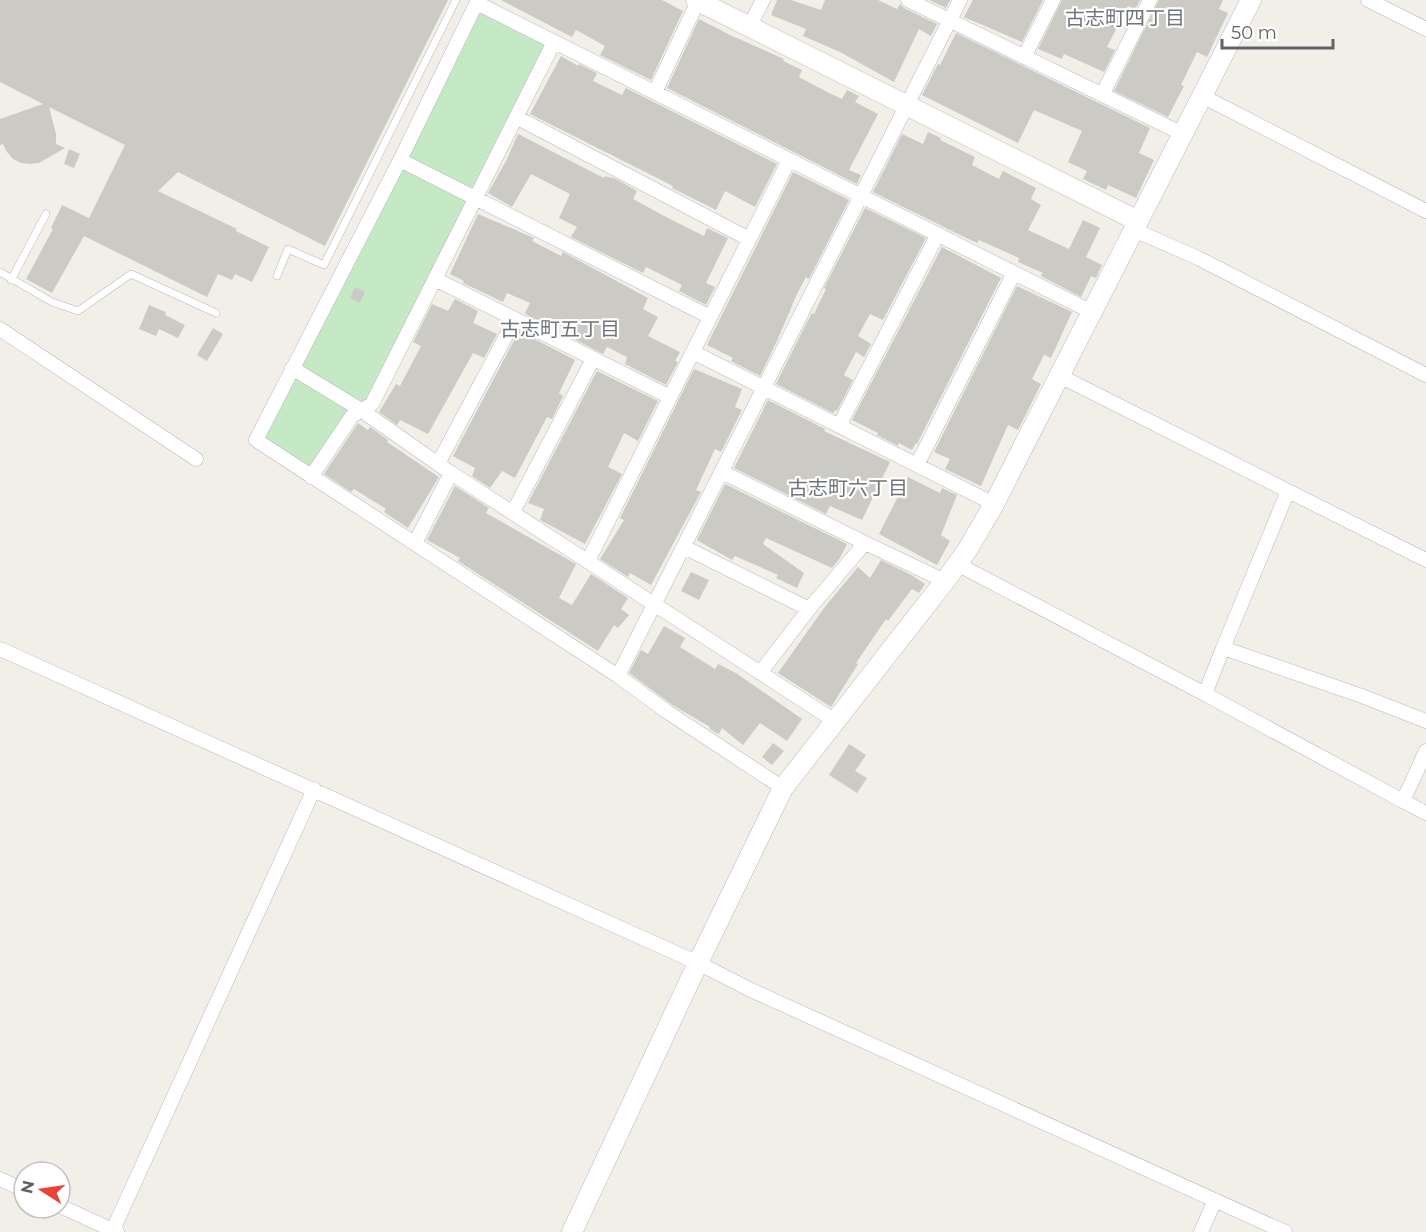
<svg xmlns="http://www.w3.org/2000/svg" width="1426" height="1232" font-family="Montserrat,'Noto Sans JP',sans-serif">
	<rect width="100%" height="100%" fill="#f1efe8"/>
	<path fill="#c5e8c5" d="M472,2L550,42L366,402L350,412L304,481L249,443Z"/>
	<path fill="#cccac5" d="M0,0H448L325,246L178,172L158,191L237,229L236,231L269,247L252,282L235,274L232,280L218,274L207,297L84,236L52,293L26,279L53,229L51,228L62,205L89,218L125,145L49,107L56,134V144L65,148L39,163L30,164L21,163L13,159L7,152L3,144L0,145V119L43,104L0,82Z
		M501,0H662L683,11L651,80L600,55L605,46L576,30L572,37Z
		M777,0H791L821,10L825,0H878L897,9L900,4L904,8L937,24L931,36L919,29L894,82L840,52L803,36L806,29L771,15Z
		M929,0H950L946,8Z
		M973,0H1043L1022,42L964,17Z
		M1062,0H1140L1135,10L1128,6L1107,47L1115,50L1104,72L1064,54L1062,59L1038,49Z
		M1159,0H1223L1219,9L1228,13L1207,57L1197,52L1181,85L1184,86L1168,117L1114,91Z
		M699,19L730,35L784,59L783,61L802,70L799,77L827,92L842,99L847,90L859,96L855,102L878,114L849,170L861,175L857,184L667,88Z
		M956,33L1150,128L1139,153L1154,160L1136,198L1108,185L1106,190L1083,179L1087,171L1068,162L1082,131L1034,110L1018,143L922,95L938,64L940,65Z
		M561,56L578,66L579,64L597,73L593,81L622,95L626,88L777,164L755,207L725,191L716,210L672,188L673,186L530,114Z
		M928,132L941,138L940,140L975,157L972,165L999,179L1003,171L1036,188L1031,199L1041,205L1028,230L1069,249L1083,220L1100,228L1086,257L1102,265L1096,278L1091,276L1081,297L1041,276L1043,273L1018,262L1019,258L979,240L977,243L956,233L873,192L902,134L923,144Z
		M518,134L604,178L605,176L616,179L637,191L633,199L668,218L704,236L707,228L728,238L706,283L715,287L706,305L679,291L682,285L646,267L643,273L571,237L577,227L559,218L570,194L531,174L512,207L488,193L506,161Z
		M69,149L80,154L74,168L64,164Z
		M793,172L849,200L809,279L806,277L797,294L777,341L760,376L731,361L733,358L707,345Z
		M865,208L926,238L883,320L870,314L858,336L871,344L864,357L856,352L844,375L853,380L837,411L835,410L833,413L776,384L806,324L812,313L814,314L826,289L824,288Z
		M478,214L534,238L532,241L561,256L563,252L648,298L643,309L658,317L648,336L680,352L675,361L678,362L666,385L625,364L627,357L607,347L603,354L576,340L579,335L544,317L541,322L527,315L525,313L530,303L507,293L503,302L463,283L464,281L450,274Z
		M942,247L1001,278L917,444L916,443L912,450L899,443L898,446L877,435L878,433L852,420Z
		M1017,286L1072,312L1051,358L1044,355L1032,379L1041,384L1018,430L1008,425L981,486L945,469L950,459L934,452Z
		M355,287L365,292L360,303L350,298Z
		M455,299L478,311L473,323L497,334L484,358L473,353L428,434L400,420L397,425L379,412L396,384L400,386L421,346L413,342L432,304L448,311Z
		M149,305L166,312L165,315L185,325L178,338L159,329L156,336L139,329Z
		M213,328L223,334L207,361L197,355Z
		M519,331L575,360L559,393L563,396L552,419L547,417L515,478L502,471L490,488L472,476L475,468L453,456Z
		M694,369L742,389L735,407L742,410L721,452L715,449L696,490L701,492L651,585L630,573L628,577L600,559L624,520L620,518Z
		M597,371L658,401L638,441L624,433L608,467L622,474L585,544L540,520L544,509L528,503Z
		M768,400L825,429L824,431L890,462L862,520L830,506L826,514L734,468Z
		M358,423L368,430L370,427L388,440L387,442L439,477L408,528L384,512L386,509L354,489L351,492L324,474Z
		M908,477L940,493L942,488L957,495L941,535L950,541L937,565L879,534Z
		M725,484L847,544L840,558L832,568L766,538L763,544L804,573L797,588L776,578L778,575L735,556L732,560L697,540Z
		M455,486L489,508L486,513L576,564L559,598L572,605L591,574L628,598L621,609L629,615L618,628L614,625L598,651L458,561L460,558L427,540Z
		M881,560L913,576L925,584L919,593L912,589L888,621L886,619L856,663L858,664L831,707L778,673L824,608L858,567L870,578Z
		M691,572L709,580L699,600L681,591Z
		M664,626L685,638L680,647L715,669L718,664L736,673L802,719L787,741L760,723L743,745L722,728L719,734L714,732L709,728L710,727L671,704L629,673L641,650L648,654Z
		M773,743L784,751L772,765L762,757Z
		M849,744L866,755L855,771L867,778L857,793L829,775Z"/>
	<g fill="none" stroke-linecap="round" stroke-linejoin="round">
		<g stroke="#b5b8bc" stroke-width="8">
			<path id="lane" d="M0,272L52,302L78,311L131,274L216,313
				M277,276L288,249L324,265L456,0
				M11,280L46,214"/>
		</g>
		<g stroke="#b5b8bc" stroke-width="15">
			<path id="street" d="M478,0L400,160L256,440L618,676L666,711L783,788
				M908,0L1183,134
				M1368,0L1426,29
				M477,3L1092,312
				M749,27L763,0
				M1024,57L1053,0
				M655,92L698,1
				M1102,95L1150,0
				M1202,96L1426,211
				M516,117L749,239
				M400,160L710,317
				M1134,230L1198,258L1426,375
				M435,279L670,397
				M0,329L196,459
				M693,352L994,504
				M292,368L361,410L451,473
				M1060,376L1288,491
				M839,426L938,234
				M438,464L515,319
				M917,465L1014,273
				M722,472L865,543L809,609
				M311,477L352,416L372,404L554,42
				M513,512L593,359
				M415,543L451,473L835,721
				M865,543L945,581
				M684,547L809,609L760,673
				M588,561L789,160
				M957,564L1205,694
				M1223,648L1288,491L1426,560
				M0,649L698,963L751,990L1285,1232
				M618,676L960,0
				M1426,751L1403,801L1426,813
				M1403,801L1205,694L1223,648L1362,696L1426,721
				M0,1179L24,1190
				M60,1206L117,1232
				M112,1232L314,789
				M1201,1232L1215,1200"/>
		</g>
		<g stroke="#b6babf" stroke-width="21">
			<path id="secondary" d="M696,0L1138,221
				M572,1232L698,963L783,788L948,577L968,549L994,504L1251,0"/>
		</g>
		<use href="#lane" stroke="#fff" stroke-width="7"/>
		<use href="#street" stroke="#fff" stroke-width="14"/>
		<use href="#secondary" stroke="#fff" stroke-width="20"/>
	</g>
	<g text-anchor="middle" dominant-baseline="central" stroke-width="4.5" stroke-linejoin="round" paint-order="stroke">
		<g font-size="20" fill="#70757a" stroke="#fff">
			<text x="1125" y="18">古志町四丁目</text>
			<text x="560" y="329">古志町五丁目</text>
			<text x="848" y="488">古志町六丁目</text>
		</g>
	</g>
	<g transform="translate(42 1190) rotate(282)"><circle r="28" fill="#ffffff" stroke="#bfc1c3" stroke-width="1.5"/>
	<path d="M0-4.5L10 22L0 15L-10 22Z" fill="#ea4335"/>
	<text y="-9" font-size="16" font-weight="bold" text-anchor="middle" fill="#5f6368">N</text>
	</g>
	<path d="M1222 39v9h111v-9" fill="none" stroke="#5f6368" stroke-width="3"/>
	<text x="1231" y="39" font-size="18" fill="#5f6368" stroke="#ffffff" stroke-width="4.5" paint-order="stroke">50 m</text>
</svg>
